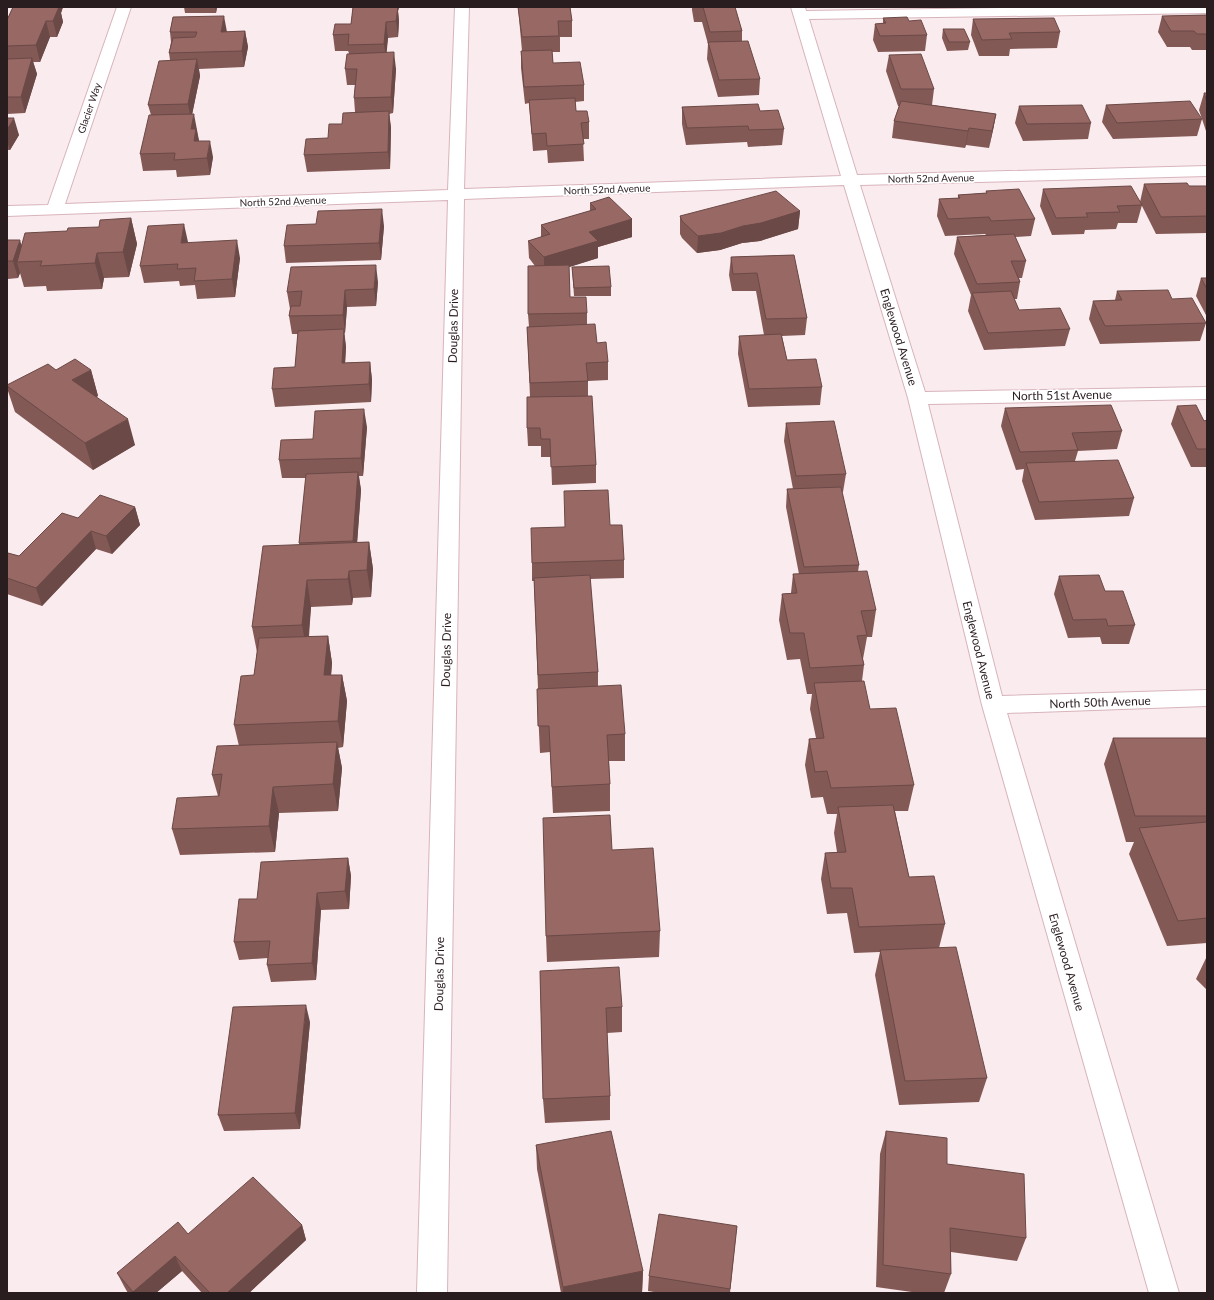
<svg xmlns="http://www.w3.org/2000/svg" width="1214" height="1300" font-family="Lato,sans-serif">
	<rect width="100%" height="100%" fill="#faebee"/>
	<g fill="none" stroke-linecap="round" stroke-linejoin="round">
		<g stroke="#d8b4bc" stroke-width="2">
			<path id="minor" d="M117,7H131L65,204L448,190L455,7H469L464,189L841,176L791,7H805L806,11L1061,7H1207V13L809,19L857,175L1207,166V176L860,185L925,392L1207,387V399L928,404L1002,696L1207,690V706L1007,713L1179,1293H1149L982,705L908,398L844,185L464,199L447,1293H417L448,200L7,216V206L48,205Z"/>
		</g>
		<use href="#minor" fill="#fff" fill-rule="evenodd"/>
	</g>
	<path fill="#835956" d="M13,7H63L61,13L63,22L57,37H50L40,62H33L37,74L25,113L7,114V20Z
		M184,7H217L216,13H185Z
		M353,7H399L398,11L399,21L398,37L388,38L386,52L396,69L393,113L389,114L391,128L390,169L307,172L304,155L328,138L342,124L355,112L354,98L355,85H347L345,69L349,53L348,51H335L333,35L351,24Z
		M518,7H570L572,21V37H560V52H552L553,63L584,85V101L575,102L576,111L589,122V139H583L584,161L548,163L547,150L533,151L529,103L525,104L521,68V51H522Z
		M692,7H735L742,31V41L760,79L759,95L718,97L707,59L708,44L702,22H694L692,10Z
		M1207,15V50H1192L1190,47H1167L1158,32L1162,16Z
		M173,17L227,32L245,31L248,47L244,67L199,69L200,76L192,114L197,131V132L199,141L213,157L210,175L177,177L176,170L143,171L140,154L151,115L148,105L170,60L169,53L171,42L170,32Z
		M883,18L909,21L927,35L925,51L878,52L873,40L875,24L883,23Z
		M973,19L1060,32L1057,48L1010,49L1009,56H979L971,35Z
		M943,29L970,42L968,50L947,51L942,38Z
		M889,55L934,89L932,105L996,114L993,130L989,148L966,145L965,148L892,138L894,121L899,106H898L886,71Z
		M1204,93H1207V131H1206L1199,110Z
		M1106,105L1202,119L1197,136L1113,139L1102,122Z
		M1019,106L1091,123L1088,139L1023,141L1015,123Z
		M682,107L760,111L784,129L782,145L748,147L747,142L686,145L682,124Z
		M7,118L19,135L10,150H7Z
		M1144,184L1189,186H1207V233L1156,234L1140,202Z
		M1043,189L1142,205L1137,223H1118L1116,229L1085,230L1084,234L1052,235L1040,206Z
		M986,191L1035,219L1031,236L1015,237L1026,261L1022,278H1019L1020,282L1017,299H1014L1019,310L1070,329L1065,346L984,350L968,311L971,295L954,254L957,237L986,235L985,234L945,236L937,216L939,199L958,198V195L986,193Z
		M590,203L632,219V237L598,247V258L569,267L570,297L587,313V325L608,362V380L588,381V396L596,465V483L552,485L551,457H541V446H528L527,428L530,397L527,327H529L528,314L535,266L529,258L528,241L541,237V225L590,211Z
		M800,211L798,229L760,241L742,243L720,250L697,253L682,238L680,234V216Z
		M131,218L137,244L129,277L104,278L102,289L47,291L46,286L24,287L20,273L18,278L8,279L7,283V240L21,245L67,231L99,227Z
		M384,226L381,260L286,263L284,246Z
		M187,242L240,258L235,297L197,299L195,285L180,286L179,281L144,283L140,266L188,242Z
		M794,255L807,318L805,335L782,336L787,360L822,387L820,405L748,407L738,354L739,336L764,335L756,291H732L729,275L731,257Z
		M572,267L611,287V296H574Z
		M1201,278H1207V317L1196,296Z
		M378,282L376,306L347,307L345,333H344L346,347L345,363L370,362L372,380L371,402L275,407L272,389L295,367L298,334H292L289,316L290,309L287,292Z
		M1117,291L1172,299L1206,323L1200,341L1100,344L1089,319L1093,301L1115,300Z
		M56,370H91L98,396L96,397L135,445L93,470L15,412L7,388V385Z
		M1177,406L1204,421L1207,420V467H1191L1171,424Z
		M1005,408L1122,431L1117,449L1078,451L1075,461L1134,498L1129,516L1035,520L1022,481L1024,469L1016,470L1001,426Z
		M786,423L846,474L843,492H842L859,565L858,572L876,610L872,637H867L863,659L864,665L862,681L870,709L914,785L908,811H895L909,877L945,924L939,948L987,1078L979,1102L899,1105L875,975L880,952L854,953L847,913L827,914L821,879L825,853L837,852L834,833L837,814H827L823,797L811,798L805,765L809,739L816,738L810,709L812,694H807L800,659L787,660L779,620L782,594L791,593L793,574H799L786,507L787,489H793L784,441Z
		M367,427L363,476H359L361,490L357,542H369L373,569L371,597L353,598L352,605L311,607L309,637L328,636L332,663L331,675H342L347,701L343,747L338,748L342,768L338,811L279,813L275,852L180,855L172,829L218,796L212,775L239,746L234,725L254,675L257,652L252,627L299,545V543L306,478H282L279,460L313,439Z
		M135,507L140,525L112,554L96,549L42,606L7,594V553L19,556L78,518Z
		M610,525L624,560V578L590,579L598,672V686L625,734V761H609L610,784V811L553,813L550,752L540,753L537,689H538L534,581H532V563Z
		M1059,576L1105,591L1135,625L1129,644H1102L1100,637L1068,638L1054,594Z
		M1113,738H1207V943L1167,946L1129,854L1134,842H1126L1104,764Z
		M612,850L660,931L659,957L547,962L546,936Z
		M348,858L351,876L349,909L321,910L316,980L271,982L267,965L268,958L239,960L234,942L257,899Z
		M1207,956V990L1196,979Z
		M540,971L622,1007V1032L607,1033L610,1096V1120L545,1123L543,1099Z
		M310,1022L300,1129L224,1131L218,1115Z
		M886,1131L947,1164L1026,1238L1017,1261L951,1252V1274L944,1293H919L876,1287L880,1154Z
		M536,1145L643,1271L642,1293H561L537,1169Z
		M302,1225L306,1240L249,1293H202L182,1271L156,1293H128L125,1288L117,1273L188,1234Z
		M737,1226L730,1293H660L648,1291L649,1276Z"/>
	<path fill="#6a4946" d="M59,7H63L61,13L63,22L57,37L53,21Z
		M215,7H217L216,13Z
		M397,7H399L398,11L399,21L398,37L396,21Z
		M224,16L227,32H221Z
		M46,21L50,37L40,62L36,45Z
		M386,22L388,38L386,60L384,44Z
		M245,31L248,47L244,67L242,51Z
		M394,52L396,69L393,113L391,97Z
		M32,58L37,74L25,113L21,97Z
		M197,59L200,76L191,120L188,104Z
		M389,111L391,128L390,169L388,152Z
		M194,114L200,146L197,158L191,129Z
		M996,114L993,130L989,148L992,131Z
		M14,118L19,135L10,150L7,141V130Z
		M969,128L966,145L965,148L968,131Z
		M210,141L213,157L210,175L207,158Z
		M382,209L384,226L381,260L379,243Z
		M800,211L798,229L760,241L742,243L720,250L697,253L698,236L743,226Z
		M131,218L137,244L129,277L123,252Z
		M632,219V237L598,247V258L544,275V257L589,232Z
		M184,224L188,242L184,260L181,243Z
		M20,240L25,257L17,262L20,273L18,278L13,261Z
		M237,240L240,258L235,297L232,279Z
		M97,253L104,278L102,289L95,263Z
		M376,265L378,282L376,306L374,289Z
		M7,274L8,279L7,283Z
		M345,290L347,307L345,333L343,315Z
		M344,329L346,347L344,381L342,363Z
		M370,362L372,380L371,402L369,384Z
		M91,370L98,396L80,406L72,380Z
		M364,409L367,427L363,476L361,458Z
		M128,419L135,445L93,470L85,443Z
		M358,472L361,490L356,559L353,541Z
		M135,507L140,525L112,554L106,536Z
		M91,531L96,549L42,606L36,588Z
		M369,542L373,569L371,597L367,570Z
		M349,571L353,598L352,605L348,579Z
		M307,580L311,607L307,651L302,625Z
		M328,636L332,663L329,702L324,675Z
		M342,675L347,701L343,747L338,721Z
		M337,742L342,768L338,811L333,784Z
		M273,787L279,813L275,852L269,826Z
		M348,858L351,876L349,909L345,891Z
		M317,893L321,910L316,980L312,963Z
		M306,1005L310,1022L300,1129L295,1113Z
		M302,1225L306,1240L249,1293H227Z
		M175,1256L182,1271L156,1293H133V1292Z
		M643,1271L642,1293H563V1287Z"/>
	<path fill="#986864" stroke="#6a4946" d="M13,7H59L53,21H46L36,45L7,46V20Z
		M353,7H398L396,21L386,22L384,44L348,45L349,34L333,35L335,24H351Z
		M518,7H570L572,21H558L559,36L522,37Z
		M703,7H735L742,31L710,32Z
		M1207,15V34H1197L1194,31H1171L1162,16Z
		M224,16L221,32L245,31L242,51L169,53L173,38L195,37L197,32H170L173,17Z
		M907,17L909,21L921,20L927,35L880,36L875,24L886,23L883,18Z
		M1054,18L1060,32L1009,33L1012,39L982,40L973,19Z
		M943,29H964L970,42H949Z
		M748,41L760,79L719,80L708,42Z
		M552,50L553,63L580,62L584,85L524,87L521,51Z
		M394,52L391,97L354,98L357,69H345L347,54Z
		M921,54L934,89H901L889,55Z
		M32,58L21,97H7V59Z
		M197,59L188,104L148,105L159,61Z
		M1204,93H1207V102Z
		M575,98L576,111H587L589,122L581,123L584,144L547,146L546,133L532,134L529,100Z
		M901,101L996,114L992,131L969,128L968,131L894,121Z
		M1190,101L1202,119L1117,123L1106,105Z
		M758,104L760,111L778,110L784,129L749,130L748,126L687,128L682,107Z
		M1082,105L1091,123L1027,124L1019,106Z
		M389,111L388,152L304,155L306,139L328,138L329,124H342L343,113Z
		M194,114L191,129H196L194,141H210L207,158L174,160L175,153L140,154L149,115Z
		M7,118H14L7,130Z
		M1187,183L1189,186H1207V216L1161,217L1144,184Z
		M1131,186L1142,205L1117,206L1120,212L1086,213L1088,217L1056,218L1043,189Z
		M1019,189L1035,219L991,221L989,217L948,219L939,199L960,198L958,195L987,193L986,191Z
		M776,191L800,211L761,223L743,226L721,233L698,236L682,221L680,216Z
		M609,197L632,219L589,232L598,241L544,257L528,241L550,234L541,225L596,209L590,203Z
		M382,209L379,243L284,246L287,225L316,224L318,211Z
		M131,218L123,252L97,253L95,263L40,266L42,261L17,262L25,233L67,231L68,228L99,227L100,220Z
		M184,224L181,243L237,240L232,279L194,281L196,268L177,269L178,264L140,266L148,226Z
		M1014,234L1026,261H1011L1020,282L977,284L957,237Z
		M7,240H20L13,261H7Z
		M794,255L807,318L766,319L757,273L733,274L731,257Z
		M376,265L374,289L345,290L343,315L289,316L291,306H300L302,291L287,292L291,267Z
		M569,265L570,297H586L587,313L528,314V266Z
		M609,266L611,287L574,288L572,267Z
		M1201,278H1207V289Z
		M1168,290L1172,299L1192,298L1206,323L1105,326L1093,301L1122,300L1117,291Z
		M1011,291L1019,310L1060,308L1070,329L988,333L972,293Z
		M595,324L597,343L606,342L608,362L586,363L588,381L530,383L527,327Z
		M344,329L342,363L370,362L369,384L272,389L274,368L295,367L298,331Z
		M781,334L787,360L816,359L822,387L749,389L739,336Z
		M75,359L91,370L72,380L128,419L85,443L7,386V385L48,364L56,370Z
		M592,396L596,465L551,467L550,439H541L540,428H527V397Z
		M1111,405L1122,431L1072,433L1078,450L1020,452L1005,408Z
		M1196,405L1204,421L1207,420V449H1197L1177,406Z
		M364,409L361,458L279,460L281,440L313,439L315,411Z
		M834,421L846,474L796,476L786,423Z
		M1118,460L1134,498L1039,502L1026,463Z
		M358,472L353,541L299,543L306,474Z
		M841,487L859,565L804,567L787,489Z
		M608,490L610,525H622L624,560L532,563L531,528L565,527L564,491Z
		M100,495L135,507L106,536L91,531L36,588L7,578V553H8L19,556L62,513L78,518Z
		M369,542L367,570L349,571L348,579L307,580L302,625L252,627L263,546Z
		M867,571L876,610L861,611L867,635L857,636L864,665L810,668L804,633H790L782,594L797,593L793,574Z
		M590,575L598,672L538,675L534,578Z
		M1099,575L1105,591H1123L1135,625L1108,626L1106,619L1073,620L1059,576Z
		M328,636L324,675H342L338,721L234,725L241,676L254,675L259,638Z
		M864,681L870,709L896,708L914,785L831,788L827,771L815,772L809,739L824,738L814,683Z
		M621,685L625,734L607,735L610,784L552,787L549,726H538L537,689Z
		M1113,738H1207V816H1135Z
		M337,742L333,784L273,787L269,826L172,829L177,798L219,796L222,774L212,775L217,746Z
		M893,805L909,877L934,876L945,924L859,927L852,888H831L825,853L846,852L838,807Z
		M610,815L612,850L653,848L660,931L546,936L543,818Z
		M1207,822V918L1178,921L1139,828Z
		M348,858L345,891L317,893L312,963L267,965L270,941L234,942L239,899H257L261,862Z
		M956,947L987,1078L905,1081L880,950Z
		M619,967L622,1007L606,1008L610,1096L543,1099L540,971Z
		M306,1005L295,1113L218,1115L233,1007Z
		M611,1131L643,1271L563,1287L536,1145Z
		M886,1131L947,1138V1164L1024,1174L1026,1238L950,1228L951,1274L883,1265Z
		M253,1177L302,1225L227,1293H210L175,1256L133,1292L117,1273L178,1222L188,1234Z
		M659,1214L737,1226L730,1289L649,1276Z"/>
	<g text-anchor="middle" dominant-baseline="central" stroke-width="3.5" stroke-linejoin="round" paint-order="stroke">
		<g font-size="10" fill="#2a1d20" stroke="#fff">
			<text transform="translate(89 108) rotate(-71)">Glacier Way</text>
			<text transform="translate(931 178) rotate(-1)">North 52nd Avenue</text>
			<text transform="translate(607 189) rotate(-2)">North 52nd Avenue</text>
			<text transform="translate(283 201) rotate(-2)">North 52nd Avenue</text>
		</g>
		<g font-size="12" fill="#2a1d20" stroke="#fff">
			<text transform="translate(453 326) rotate(-89)">Douglas Drive</text>
			<text transform="translate(899 337) rotate(73)">Englewood Avenue</text>
			<text transform="translate(1062 395) rotate(-1)">North 51st Avenue</text>
			<text transform="translate(446 650) rotate(-89)">Douglas Drive</text>
			<text transform="translate(979 650) rotate(76)">Englewood Avenue</text>
			<text transform="translate(1100 702) rotate(-2)">North 50th Avenue</text>
			<text transform="translate(1067 962) rotate(74)">Englewood Avenue</text>
			<text transform="translate(439 974) rotate(-89)">Douglas Drive</text>
		</g>
	</g>
	<rect width="1214" height="1300" fill="none" stroke="#2a1d20" stroke-width="16"/>
</svg>
